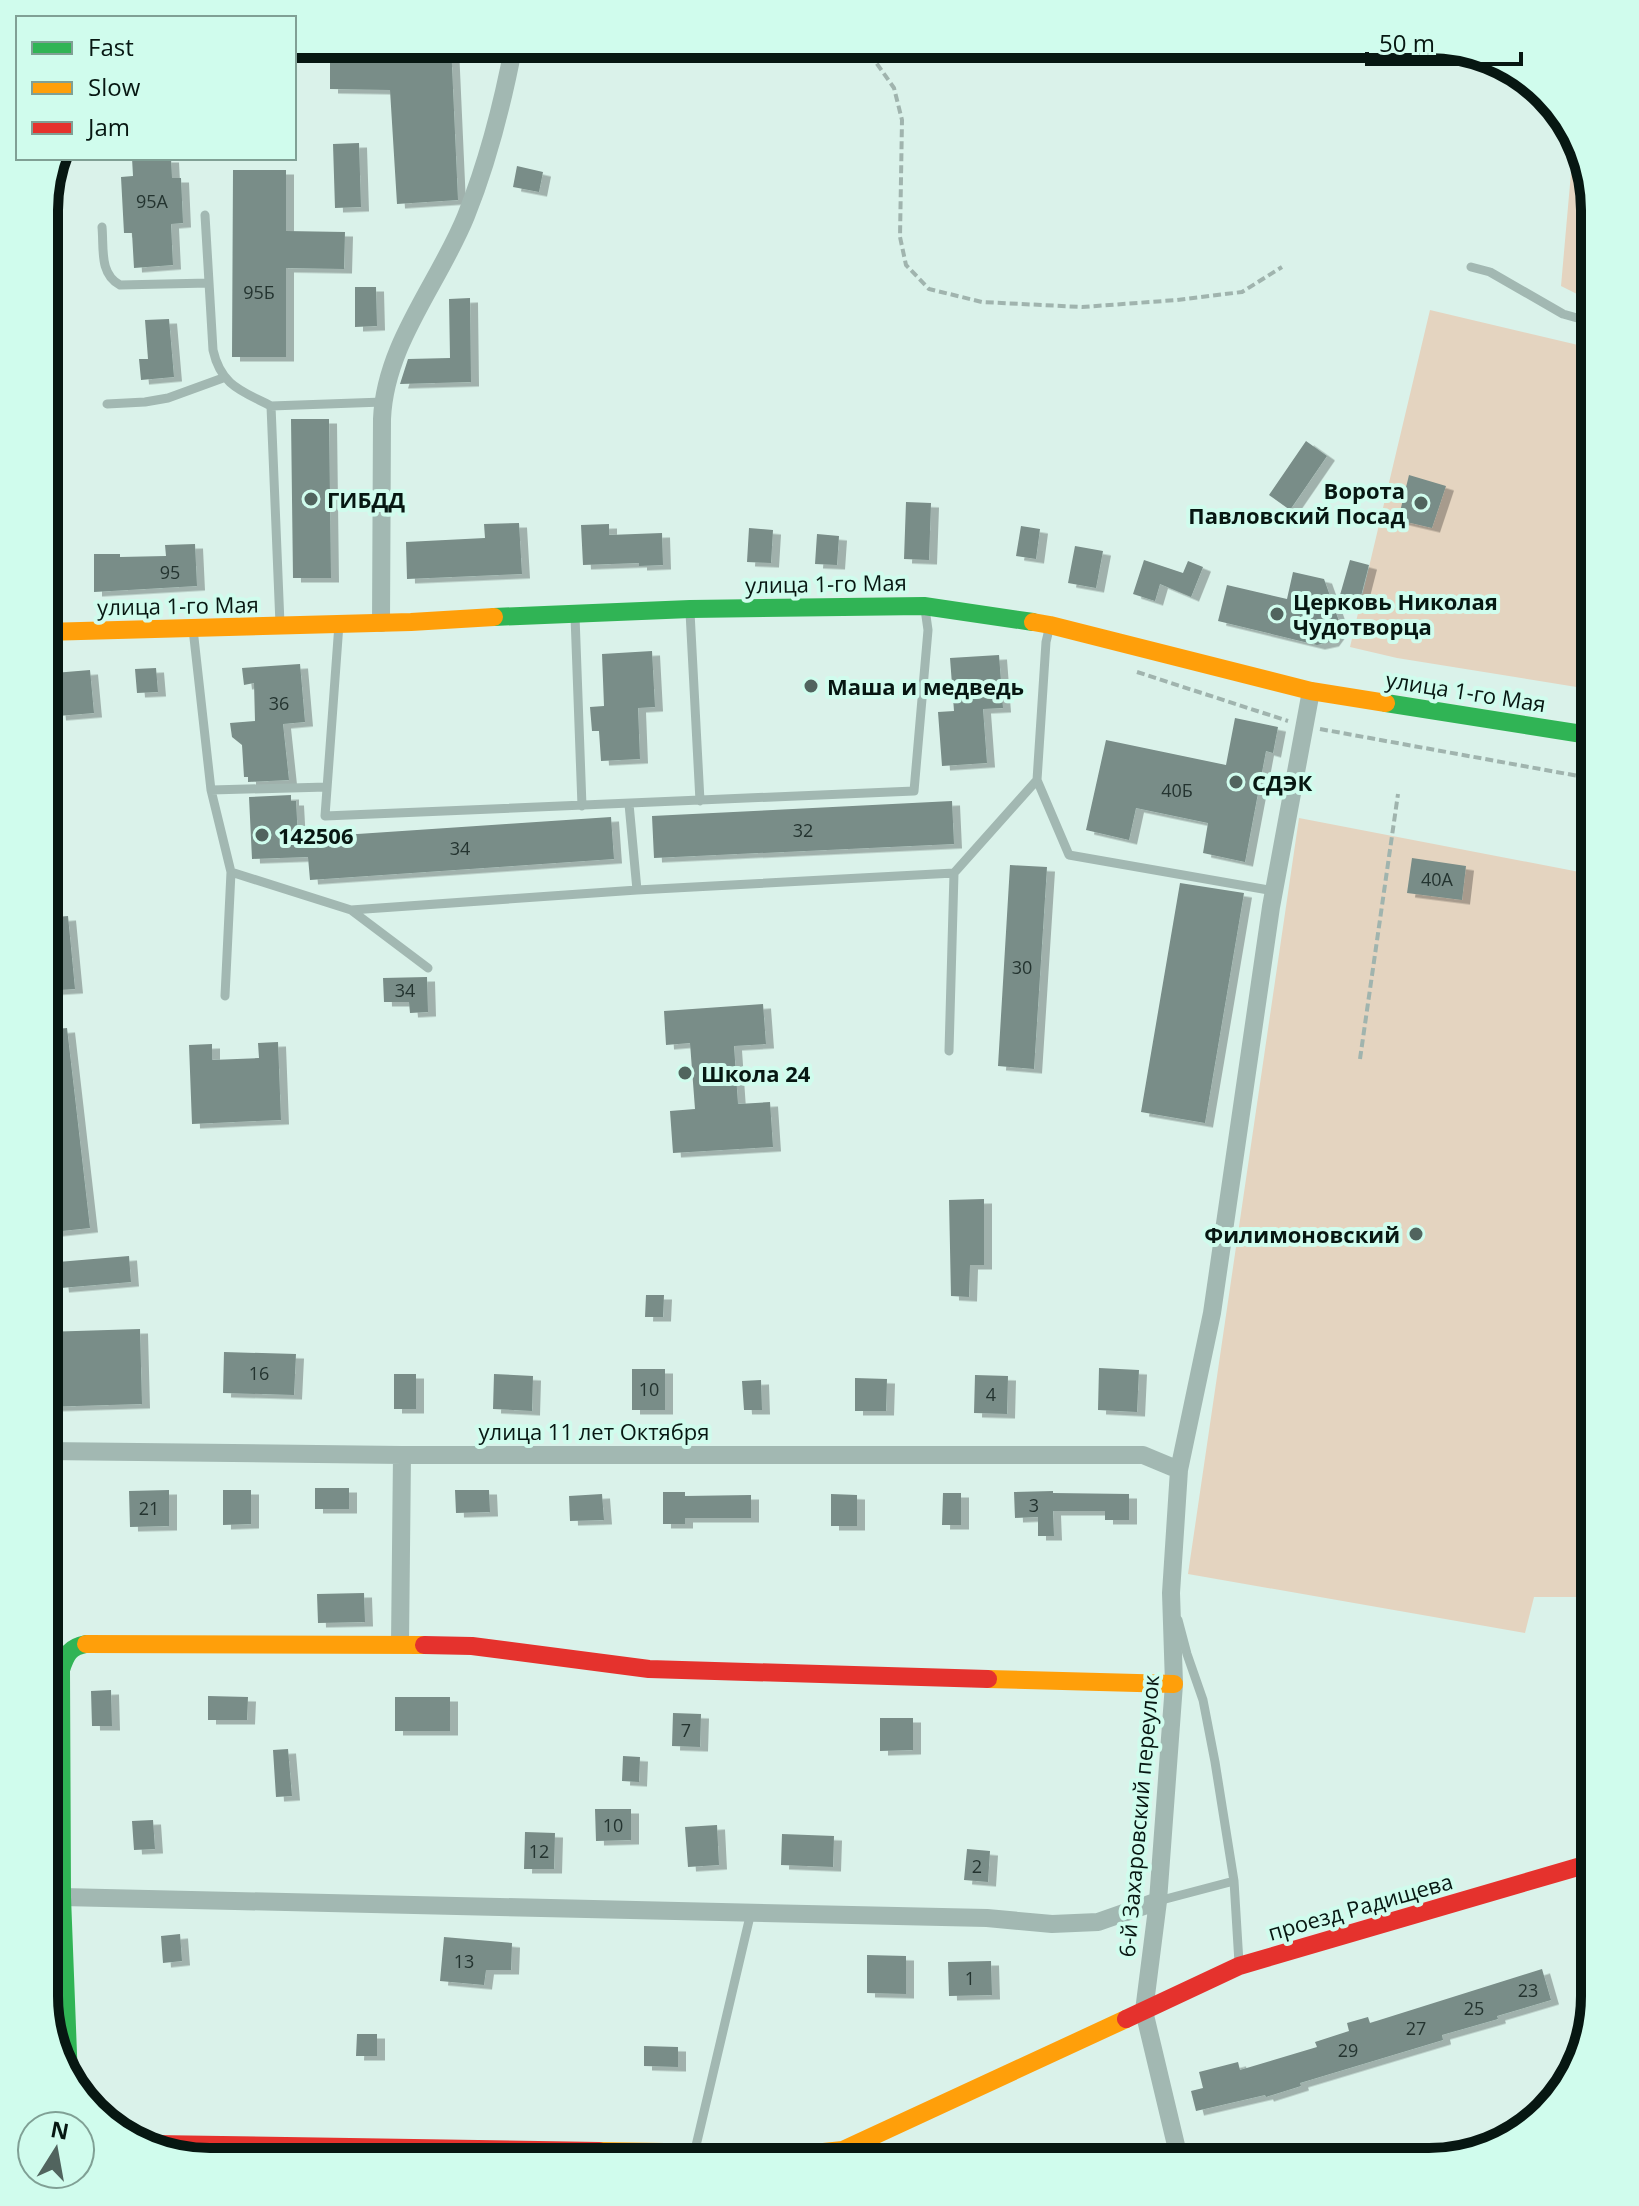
<svg xmlns="http://www.w3.org/2000/svg" width="1639" height="2206" font-family="'Open Sans',sans-serif">
	<defs>
		<filter id="shadow"><feDropShadow dx="8" dy="4.5" stdDeviation="0" flood-color="#0004"/></filter>
	</defs>
	<rect width="100%" height="100%" fill="#daf2ea"/>
	<path fill="#e4d4c0" d="M1574,139L1594,208L1591,273L1579,295L1561,286Z
		M1430,310L1595,349V690L1397,658L1350,647Z
		M1299,818L1595,875V1597H1534L1525,1633L1188,1574Z"/>
	<path fill="#798d88" filter="url(#shadow)" d="M451,44L458,200L397,204L390,90L330,89V47Z
		M359,143L361,207L335,208L333,144Z
		M132,158H171L172,178H181L183,223L171,224L173,265L134,268L132,233H124L121,177L133,176Z
		M517,166L543,172L539,192L513,187Z
		M233,170H286V231L345,232L344,269L286,268V357H232Z
		M355,287H376L377,326L355,327Z
		M470,298L471,382L400,384L408,359L450,358L449,299Z
		M169,319L174,377L141,380L139,359H148L145,320Z
		M291,419H329L331,578H293Z
		M1306,441L1327,456L1290,510L1269,495Z
		M1409,475L1446,486L1432,528L1398,520Z
		M906,502L931,503L929,560L904,559Z
		M519,523L522,574L407,579L406,542L485,538L484,524Z
		M609,524V535L662,533L663,565L639,566V563L583,565L581,525Z
		M1021,526L1040,529L1036,559L1016,556Z
		M749,528L773,530L771,563L747,562Z
		M817,534L839,536L837,565L815,564Z
		M195,544L197,586L94,592V554H120V557L166,556L165,545Z
		M1075,546L1103,551L1096,588L1068,583Z
		M1144,560L1183,573L1188,561L1203,567L1191,597L1160,584L1155,601L1133,594Z
		M1350,560L1369,565L1360,600L1340,595Z
		M1293,572L1324,579L1340,624L1339,631L1331,642L1317,645L1218,621L1227,585L1287,599Z
		M652,651L655,707L638,708L640,759L601,761L599,731H592L590,707L604,706L602,654Z
		M999,655L1003,708L983,709L987,763L942,766L938,712L954,711L950,658Z
		M300,664L305,722L283,724L289,780L248,782V777H244L242,745L232,737L230,723L255,721L254,683L244,685L242,668Z
		M156,668L158,692L137,693L135,669Z
		M90,670L94,713L58,716L54,673Z
		M1235,718L1278,727L1273,753L1266,751L1245,862L1203,853L1208,823L1136,808L1129,840L1086,830L1106,740L1226,765Z
		M291,795V801H296L298,838L611,817L614,859L310,880L308,857L252,859L249,797Z
		M952,801L954,844L654,858L652,816Z
		M1412,858L1466,866L1462,900L1407,893Z
		M1010,865L1047,867L1034,1069L998,1066Z
		M1180,883L1244,893L1205,1123L1141,1112Z
		M68,916L75,989L44,991V918Z
		M427,977L428,1012L410,1013L409,1002H384L383,978Z
		M763,1004L766,1044L734,1046L738,1104L770,1102L773,1147L673,1153L670,1111L695,1109L690,1043L666,1045L664,1011Z
		M67,1028L90,1228L44,1233V1030Z
		M278,1042L281,1120L192,1124L189,1045L212,1044V1060L259,1058L258,1043Z
		M984,1199V1265H970L969,1297L951,1296L949,1200Z
		M129,1256L131,1282L61,1288L58,1262Z
		M646,1295H664L663,1317H645Z
		M140,1329L142,1404L44,1407V1332Z
		M224,1352L296,1354L294,1395L223,1393Z
		M1099,1368L1139,1370L1137,1412L1098,1410Z
		M632,1369H665V1410H632Z
		M394,1374H416V1409H394Z
		M494,1374L533,1376L532,1411L493,1409Z
		M975,1375L1008,1376L1007,1414L974,1413Z
		M855,1378L887,1379L886,1411H855Z
		M761,1380L762,1410H744L742,1381Z
		M315,1488H349V1509H315Z
		M169,1490V1526L130,1527L129,1491Z
		M223,1490H251V1524L223,1525Z
		M455,1490H489L490,1512L456,1513Z
		M1053,1491V1493L1129,1494V1520H1105V1511H1053L1054,1536H1038V1517L1015,1518L1014,1492Z
		M663,1492H685V1496L751,1495V1518H685V1524H663Z
		M943,1493H961V1525H942Z
		M602,1494L604,1520L570,1521L569,1496Z
		M831,1494L857,1495V1526H831Z
		M364,1593L365,1622L318,1623L317,1594Z
		M111,1690L112,1726H92L91,1691Z
		M208,1696L248,1697L247,1720H208Z
		M395,1697H450V1731H395Z
		M673,1713L701,1714L700,1747L672,1746Z
		M880,1718H913V1750L880,1751Z
		M288,1749L292,1796L276,1797L273,1750Z
		M623,1756L640,1757L639,1782L622,1781Z
		M595,1809H631V1840L596,1841Z
		M153,1820L155,1849L134,1850L132,1821Z
		M717,1825L719,1865L688,1867L685,1827Z
		M525,1832L555,1833L554,1869H524Z
		M782,1834L834,1836L833,1867L781,1865Z
		M967,1849L990,1851L988,1882L964,1880Z
		M180,1934L182,1961L163,1963L161,1936Z
		M444,1937L512,1943L511,1970H486L484,1985L440,1981Z
		M1595,1952V1996L1590,2009L1576,1958Z
		M867,1955L906,1956V1994L867,1993Z
		M991,1961L992,1995L949,1996L948,1962Z
		M1542,1969L1551,2000L1497,2016L1498,2019L1442,2035L1443,2040L1300,2083L1301,2086L1266,2097L1265,2095L1196,2111L1191,2091L1203,2088L1199,2072L1238,2062L1240,2070L1317,2047L1315,2042L1349,2031L1347,2023L1368,2017L1370,2023Z
		M357,2034H377V2056H356Z
		M644,2046L678,2047V2067L644,2066Z"/>
	<g fill="none" stroke-linecap="round" stroke-linejoin="round">
		<path stroke="#a0b4ae" stroke-width="4" stroke-dasharray="8 4" stroke-linecap="butt" d="M863,44L894,88L902,120L900,237L906,265L929,289L982,302L1082,307L1177,300L1242,292L1282,267
			M1137,672L1288,721
			M1320,729L1595,779
			M1360,1059L1398,794"/>
		<path stroke="#a2b8b2" stroke-width="9" d="M205,215L213,350C221,386 242,391 271,406
			M102,227C104,248 99,274 120,285L209,283
			M1471,267L1490,272L1563,314L1595,323
			M107,404L145,402L168,398L223,378
			M690,612L700,801
			M575,616L582,806
			M280,624L271,406L383,402
			M339,624L325,816L914,791L928,630L925,609
			M193,629L211,790L231,872L225,996
			M1037,780L1069,855L1274,891
			M211,790L327,787
			M629,804L637,890
			M231,872L351,910L637,890L954,873
			M351,910L428,968
			M949,1051L954,873L1037,780L1046,642L1050,625
			M1178,1620L1187,1654L1203,1700L1215,1762L1234,1881L1239,1963
			M1158,1901L1234,1881
			M695,2150L751,1912"/>
		<path stroke="#a2b8b2" stroke-width="18" d="M381,623L382,419C385,344 439,283 466,216C488,161 503,102 514,44
			M44,1451L402,1455H1143L1179,1470
			M400,1644L402,1455
			M62,1897L987,1918L1052,1924L1098,1922L1158,1901
			M1180,2162L1144,2011L1158,1901L1174,1684L1171,1593L1179,1470L1212,1313L1271,907L1311,691"/>
		<path stroke="#30b455" stroke-width="18" d="M494,617L690,609L924,606L1033,622
			M1386,703L1595,736
			M69,2080L62,1897L61,1670C66,1654 70,1647 86,1644"/>
		<path stroke="#ff9f0a" stroke-width="18" d="M1033,622L1050,625L1311,691L1386,703
			M44,632L411,622L494,617
			M86,1644L424,1645
			M988,1679L1174,1684
			M599,2151L804,2154L843,2150L1126,2019"/>
		<path stroke="#e5322d" stroke-width="18" d="M424,1645L472,1646L649,1669L988,1679
			M1126,2019L1239,1966L1595,1862
			M149,2146L154,2144L599,2151"/>
	</g>
	<g fill="#51645e" stroke="#d0fced" stroke-width="3">
		<circle cx="311" cy="499" r="8"/>
		<circle cx="1421" cy="503" r="8"/>
		<circle cx="1277" cy="614" r="8"/>
		<circle cx="811" cy="686" r="8"/>
		<circle cx="1236" cy="782" r="8"/>
		<circle cx="262" cy="835" r="8"/>
		<circle cx="685" cy="1073" r="8"/>
		<circle cx="1416" cy="1234" r="8"/>
	</g>
	<g text-anchor="middle" dominant-baseline="central" stroke-width="8" stroke-linejoin="round" paint-order="stroke">
		<g font-size="18" fill="#243430">
			<text x="152" y="201">95А</text>
			<text x="259" y="292">95Б</text>
			<text x="170" y="572">95</text>
			<text x="279" y="703">36</text>
			<text x="1177" y="790">40Б</text>
			<text x="803" y="830">32</text>
			<text x="460" y="848">34</text>
			<text x="1437" y="879">40А</text>
			<text x="1022" y="967">30</text>
			<text x="405" y="990">34</text>
			<text x="259" y="1373">16</text>
			<text x="649" y="1389">10</text>
			<text x="991" y="1394">4</text>
			<text x="1034" y="1505">3</text>
			<text x="149" y="1508">21</text>
			<text x="686" y="1730">7</text>
			<text x="613" y="1825">10</text>
			<text x="539" y="1851">12</text>
			<text x="977" y="1866">2</text>
			<text x="464" y="1961">13</text>
			<text x="970" y="1978">1</text>
			<text x="1528" y="1990">23</text>
			<text x="1474" y="2008">25</text>
			<text x="1416" y="2028">27</text>
			<text x="1348" y="2050">29</text>
		</g>
		<g font-size="22" font-weight="bold" fill="#071712" stroke="#d0fced" text-anchor="start">
			<text x="1405" y="490" text-anchor="end">Ворота<tspan x="1405" dy="25">Павловский Посад</tspan></text>
			<text x="327" y="499">ГИБДД</text>
			<text x="1293" y="601">Церковь Николая<tspan x="1293" dy="25">Чудотворца</tspan></text>
			<text x="827" y="686">Маша и медведь</text>
			<text x="1252" y="782">СДЭК</text>
			<text x="278" y="835">142506</text>
			<text x="701" y="1073">Школа 24</text>
			<text x="1400" y="1234" text-anchor="end">Филимоновский</text>
		</g>
		<g font-size="22" fill="#071712" stroke="#d0fced">
			<text transform="translate(826 583) rotate(-1)">улица 1-го Мая</text>
			<text transform="translate(178 605) rotate(-1)">улица 1-го Мая</text>
			<text transform="translate(1466 691) rotate(9)">улица 1-го Мая</text>
			<text x="594" y="1431">улица 11 лет Октября</text>
			<text transform="translate(1138 1816) rotate(-85)">6-й Захаровский переулок</text>
			<text transform="translate(1360 1906) rotate(-16)">проезд Радищева</text>
		</g>
	</g>
	<path d="M0 0H1639V2206H0ZM210 58H1429A152 152 0 0 1 1581 210V1996A152 152 0 0 1 1429 2148H210A152 152 0 0 1 58 1996V210A152 152 0 0 1 210 58Z" fill="#d0fced" fill-rule="evenodd"/>
	<path fill="none" stroke="#071712" stroke-width="10" d="M210 58H1429A152 152 0 0 1 1581 210V1996A152 152 0 0 1 1429 2148H210A152 152 0 0 1 58 1996V210A152 152 0 0 1 210 58Z"/>
	<rect x="16" y="16" width="280" height="144" fill="#d0fced" stroke="#80a095" stroke-width="2"/>
	<rect x="32" y="42" width="40" height="12" fill="#30b455" stroke="#80a095" stroke-width="2"/>
	<text x="88" y="56" font-size="24" fill="#071712">Fast</text>
	<rect x="32" y="82" width="40" height="12" fill="#ff9f0a" stroke="#80a095" stroke-width="2"/>
	<text x="88" y="96" font-size="24" fill="#071712">Slow</text>
	<rect x="32" y="122" width="40" height="12" fill="#e5322d" stroke="#80a095" stroke-width="2"/>
	<text x="88" y="136" font-size="24" fill="#071712">Jam</text>
	<g transform="translate(56 2150) rotate(11)"><circle r="38" fill="#d0fced" stroke="#80a095" stroke-width="2"/>
	<path d="M0-6L14 30L0 20L-14 30Z" fill="#51645e"/>
	<text y="-12" font-size="22" font-weight="bold" text-anchor="middle" fill="#071712">N</text>
	</g>
	<path d="M1367 52v12h154v-12" fill="none" stroke="#071712" stroke-width="4"/>
	<text x="1379" y="52" font-size="24" fill="#071712" stroke="#d0fced" stroke-width="6" paint-order="stroke">50 m</text>
</svg>
